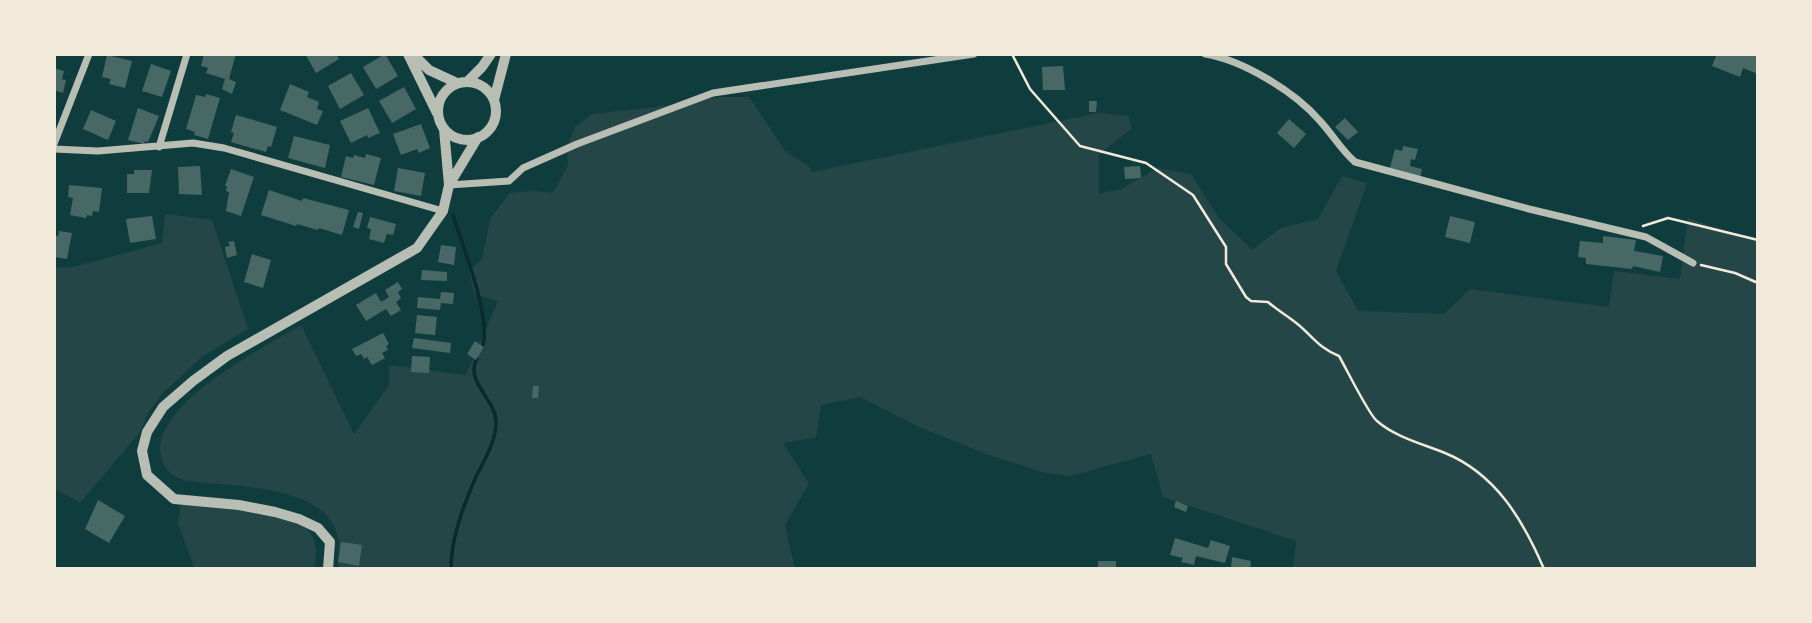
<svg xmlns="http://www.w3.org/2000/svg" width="1812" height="623" font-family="Helvetica,sans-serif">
	<rect width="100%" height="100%" fill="#0f3d3e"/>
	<path fill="#244646" d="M721,97H749L785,151L808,166L812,172L1098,113L1129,116L1131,129L1099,154V194L1121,189L1158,168L1191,174L1218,217L1252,250L1281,228L1318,219L1342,176L1367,183L1336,271L1358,311L1444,314L1470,289L1609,307L1614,271L1680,279L1688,218L1758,242V569H1293L1296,541L1163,497L1151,454L1070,476L1046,473L986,454L919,427L860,397L821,405L816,437L783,443L809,483L785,525L795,569H338C339,554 341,539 334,526C313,484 227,486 187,481C173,477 164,471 161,456C151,404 263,348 301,325L354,434L389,385V365L466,375L498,301L474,294L469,271L482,259L491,217L510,193L534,191L553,193L568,165L567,147L575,127L592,114L656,107Z
		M165,214L212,220L248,329L203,356L163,393L148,413L141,431L80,503L54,488V268L77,266L162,243Z
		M181,504C211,507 298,508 312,536C318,546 315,558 315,569H195L178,524Z"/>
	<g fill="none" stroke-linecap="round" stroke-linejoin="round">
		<path stroke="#0a2a2b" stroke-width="3.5" d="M453,215C462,245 493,320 482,348
			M451,569C451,538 463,507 475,479C483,462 496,442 496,423C497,400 464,382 477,358"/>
	</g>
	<path fill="#486865" d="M204,54H236L229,79L236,82L232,94L222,89L225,79L206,73L208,68L201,66Z
		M305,54H336L339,59L316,73Z
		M385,54L398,76L376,89L363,67Z
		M1711,54H1758V74L1743,68L1740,77L1712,66L1716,56Z
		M107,55L132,61L125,88L109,84L111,79L102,77Z
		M151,64L171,71L162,97L142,91Z
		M1063,66L1065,90H1043L1042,67Z
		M54,68L64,71L62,79L66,80L63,93L54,90Z
		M351,73L364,95L340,109L328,86Z
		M290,84L309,92L307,97L319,102L317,109L323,111L317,125L280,110Z
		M404,87L416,109L392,123L379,101Z
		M206,94L220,98L208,139L194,135L195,132L186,129L196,95L205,97Z
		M1089,101H1097L1096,112H1089Z
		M138,108L159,116L148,142L145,141L144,144L128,140Z
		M368,108L380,133L368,138L367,135L351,143L340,121Z
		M91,110L116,121L108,140L83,129Z
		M236,115L277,127L271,147L268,146L266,152L231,142L234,133L231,132Z
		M1345,118L1358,132L1348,140L1335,127Z
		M1289,119L1306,134L1294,148L1277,133Z
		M421,124L430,148L419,153L417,149L401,155L393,134Z
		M294,136L330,145L325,168L288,158Z
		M1403,146L1418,149L1415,160L1411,159L1410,166L1422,169L1420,179L1389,171L1395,149L1402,151Z
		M366,154L381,158L374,185L341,177L346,156L353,158L354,155L365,158Z
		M200,166L202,195L179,194L178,167Z
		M1140,166L1141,178L1125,179L1124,167Z
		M398,168L425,173L421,196L394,191Z
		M231,169L254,177L241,216L226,211L229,192L226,191L227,186H225Z
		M134,170H152L149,193H127V174H134Z
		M69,185L102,188L99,212L93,211L92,216L87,215L86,218L70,215L73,198L68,197Z
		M269,190L302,201L303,198L349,210L342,235L319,228L318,230L297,224L296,226L261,215Z
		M358,212L363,213L359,229L353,227Z
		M152,216L156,239L130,243L126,219Z
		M1450,216L1475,222L1470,243L1445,237Z
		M370,217L396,224L393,235L387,234L384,243L369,239L371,229L367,228Z
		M59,231L72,233L67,259L54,257V236H58Z
		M1603,236L1636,240L1634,251L1663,256L1660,272L1633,266L1632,269L1586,264V258L1578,257L1580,241L1603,243Z
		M234,241L237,255L227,258L225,247L230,246L228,242Z
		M441,245L456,247L454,265L438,262Z
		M252,254L271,260L263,288L244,282Z
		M422,270L447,272V281L421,280Z
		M398,282L402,289L398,292L401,298L396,302L401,310L391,316L386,309L366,321L356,305L376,293L381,302L389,297L385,290Z
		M441,292L454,293L453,304L441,303L440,310L417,308L418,297L440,299Z
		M417,315L437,317L435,335L415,333Z
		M383,333L389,344L386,346L388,350L382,353L385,358L372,365L367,357L364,359L361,354L356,356L352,349Z
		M414,338L451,343L450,353L412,348Z
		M475,341L484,347L476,360L467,354Z
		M412,356L430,357L429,373L411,372Z
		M533,386H539L538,398H532Z
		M98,500L125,516L109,543L85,529Z
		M1176,501L1188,506L1186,512L1174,507Z
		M1175,538L1208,548L1211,540L1230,546L1225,563L1196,556L1194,565L1181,562L1183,558L1170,555Z
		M341,542L362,545L359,566L338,562Z
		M1232,557L1251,561L1250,569L1231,568Z
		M1098,561H1116V569H1098Z"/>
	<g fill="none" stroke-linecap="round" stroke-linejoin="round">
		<path stroke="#f1e9da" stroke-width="2.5" d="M1012,54L1030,89L1080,146L1146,163L1193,195L1226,247V264L1246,297L1251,301L1268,302C1277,310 1286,315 1295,322C1312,335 1318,348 1339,356C1346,368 1369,415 1377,421C1395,437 1423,444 1445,453C1496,474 1523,520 1544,569
			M1643,226L1668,218L1758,240
			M1701,265L1735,273L1758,283"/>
		<path stroke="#b8beb3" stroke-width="7" d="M1205,54C1243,60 1295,92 1320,121C1333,135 1341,150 1355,162L1529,209L1646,237L1693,263
			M54,144L89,54
			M159,147L187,54
			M54,149L98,151L193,143L224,148L443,211
			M449,185L509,181L523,168L577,144L713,93L974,54"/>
		<path stroke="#b8beb3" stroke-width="10" d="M408,54L437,113
			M413,54L429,70L457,83
			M467,82L482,67L491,54
			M438 111a29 29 0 1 1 58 0a29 29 0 1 1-58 0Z
			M494,100L506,54
			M449,185L478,137
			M328,569L330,542L318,528L299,519L275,512L239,505L174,499L147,475L142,451L147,432L163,407L193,381L227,356L417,248L443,211L449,185L444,129"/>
	</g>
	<rect width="1812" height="623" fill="none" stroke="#f1e9da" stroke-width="112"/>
</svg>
